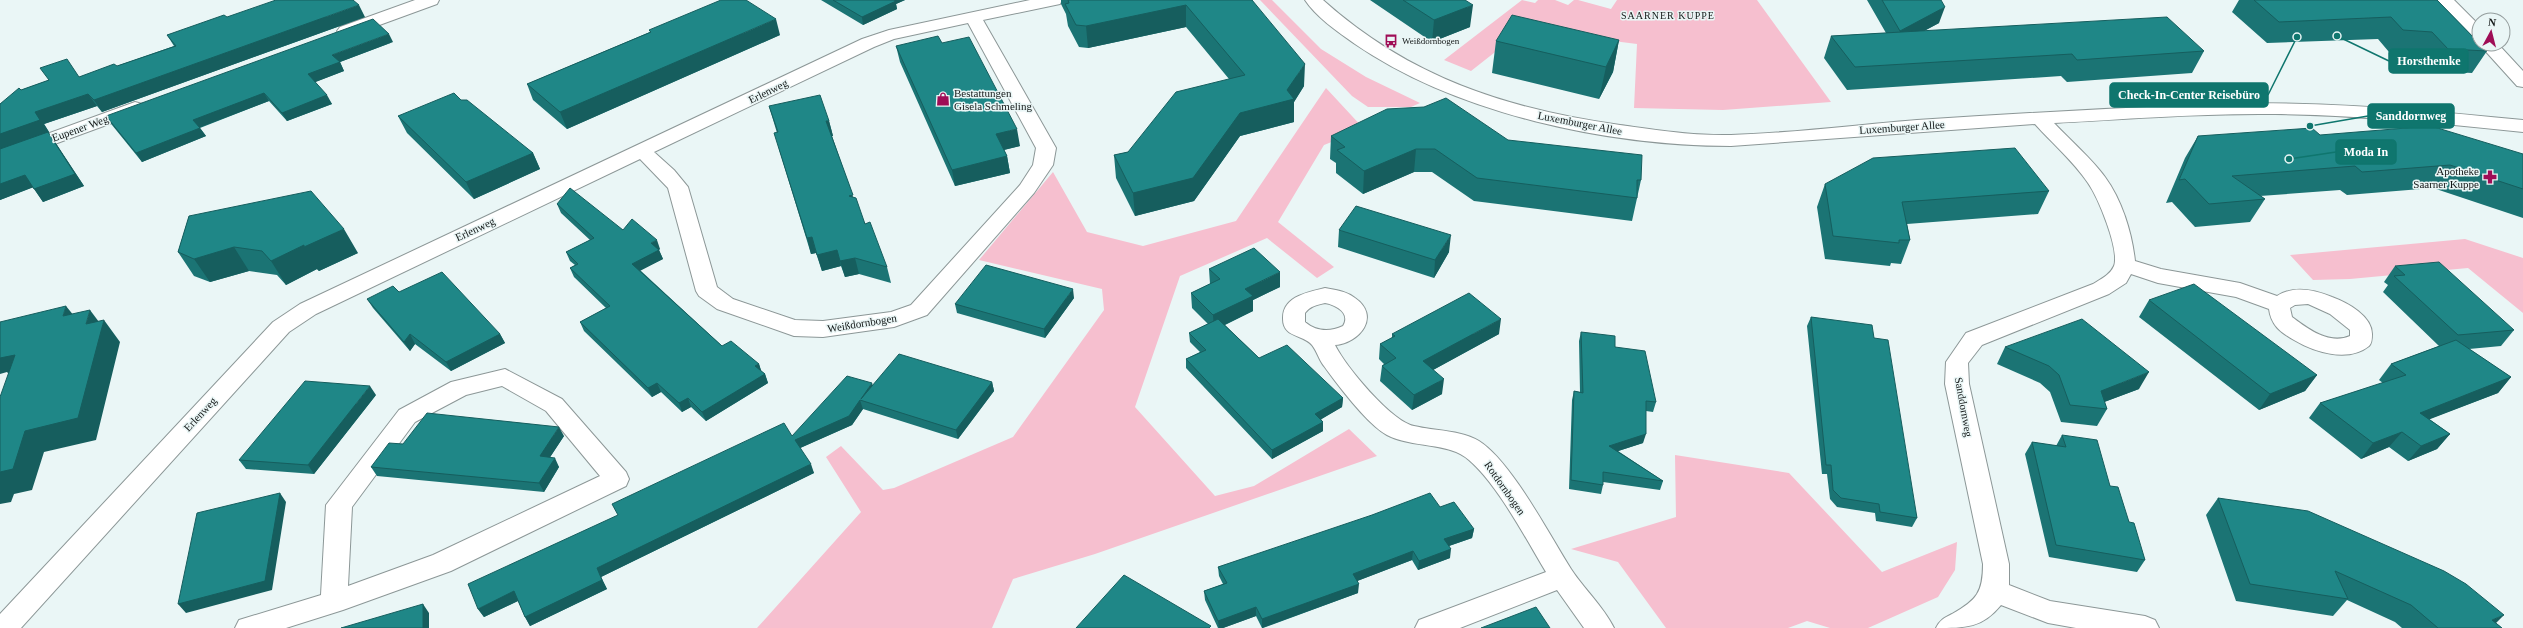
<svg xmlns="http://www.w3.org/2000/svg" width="2523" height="628" font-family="'Times New Roman',serif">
	<rect width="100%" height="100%" fill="#eaf6f6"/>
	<path fill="#f6bfcf" d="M1260,0H1272L1321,49L1366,77L1420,103L1411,107H1368L1352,96Z
		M1522,0L1535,3L1538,0H1555L1568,5L1574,0H1578L1611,9L1617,0H1757L1831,102L1723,110L1634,108L1637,44L1574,36L1532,23L1471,71L1444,60Z
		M1326,88L1364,129L1324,145L1278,222L1334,267L1317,278L1267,238L1180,276L1135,407L1215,496L1254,486L1349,429L1377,456L1095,554L1013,579L992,628H757L861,512L826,457L841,446L883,490L894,488L1013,437L1104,310L1102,289L979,260L1053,172L1087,232L1143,246L1236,221Z
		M2465,239L2523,258V313L2468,268L2350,279L2313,280L2290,255Z
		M1675,455L1789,473L1882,572L1957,542L1955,570L1938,597L1868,628H1830L1807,621L1788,628H1666L1618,562L1571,549L1676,517Z"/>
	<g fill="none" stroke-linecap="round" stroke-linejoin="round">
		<g stroke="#8c9797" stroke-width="2">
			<path id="minor" d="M415,0H439L437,4L352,35H340L337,31L340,27Z
				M1030,0H1062L1060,4L983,20L1056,148L1053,165L1034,193L927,315L894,327L823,337L794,336L717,309L699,296L696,291L668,188L640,159L316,314L289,332L21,628H0V614L273,322L300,304L862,39L889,30ZM968,23L1036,148L1033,165L1020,185L911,305L891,312L823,321L795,320L733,299L717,287L688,187L674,170L654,152L874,47L894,39Z
				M1305,0H1323C1410,78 1507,109 1620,125C1657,130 1694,136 1731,135C1794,133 1855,125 1917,120C2007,114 2098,109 2189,105C2301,99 2412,109 2523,120V132C2441,123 2358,115 2275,114C2202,113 2128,119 2054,123C2071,141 2091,158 2105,177C2122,200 2132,233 2135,261L2161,269L2240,283L2277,296C2294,285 2315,290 2332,297C2348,303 2372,316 2372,334C2372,338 2372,343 2369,346C2348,363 2314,352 2294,340C2280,332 2271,325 2269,309L2236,297L2158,283L2131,274L2126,283L2109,294L1982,345L1968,363L1969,384L2009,564V585L2050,601L2145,616L2155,620L2159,628H2076L2048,623L2001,605C1982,628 1966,628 1936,628C1940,620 1944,618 1952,614C1977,600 1983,592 1983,564L1945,384L1946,362L1966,333L2093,284C2101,279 2110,275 2114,266C2120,250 2098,197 2088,183C2074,162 2052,143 2035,124L1731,146C1608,146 1457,114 1355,44C1338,32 1316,17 1305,0ZM2308,304L2330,314L2350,330V336C2329,345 2308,329 2292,317L2290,308L2295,305Z
				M2436,0H2454L2479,25V40L2473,39Z
				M2479,44H2498L2523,71V87L2517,86Z
				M135,102L142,104L144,108L142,112L0,164V151Z
				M1325,288C1336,290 1346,291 1355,298C1381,316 1360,343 1335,345C1346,367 1391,421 1414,426C1435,431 1461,430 1479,441C1511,461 1550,536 1571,569C1584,589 1603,606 1614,628H1584L1557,590L1460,628H1415L1419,620L1546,572C1526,539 1498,485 1469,460C1449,442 1411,448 1387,435C1368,425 1337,384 1324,366C1319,360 1317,351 1312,345C1303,334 1283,338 1283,319C1282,296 1309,292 1325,288ZM1325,303C1336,305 1351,313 1343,326C1330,332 1317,332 1305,322V313C1310,306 1317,305 1325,303Z
				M505,369L562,399L626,472L629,479L626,486L451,571L343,610L286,628H235L239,620L321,595L326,505L399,410L451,382ZM502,386L546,411L600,476L433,555L348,586L352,507L415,422L466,395Z"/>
		</g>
		<use href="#minor" fill="#fff" fill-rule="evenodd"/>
	</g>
	<path fill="#1b7474" d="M821,0H905L896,4L897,9L863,25Z
		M1061,0H1252L1304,86L1294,102V122L1240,136L1194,201L1135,216L1116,178L1114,155L1128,152L1229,79L1186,27L1088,48L1079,47L1068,26L1066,14L1061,4Z
		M1370,0H1465L1470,27L1432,42Z
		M1867,0H1941L1939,23L1924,31L2204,51L2192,73L2067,82L2061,76L1847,90L1824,58L1831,36L1886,33Z
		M2239,0H2437L2487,51L2472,73L2434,71L2418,53L2389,52L2378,39L2267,43L2232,12Z
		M227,17H365L102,112L97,106L44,124L49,132L18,143L48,132L57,145L84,186L43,202L33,187L0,200V104L21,90L49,80L79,77L117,66L174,46L167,35Z
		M649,30L780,35L567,129L533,100L527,84L650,32Z
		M1619,40L1613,72L1599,99L1492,73L1496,41Z
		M393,42L340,62L344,71L315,82L332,104L287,121L269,101L200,128L206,136L142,162L112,125L106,116Z
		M942,43L1020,146L1004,150L1007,156L1010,173L955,186L900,62L896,46Z
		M461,100L533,153L540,169L474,199L407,133L398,116Z
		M769,106L829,121L833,136H832L853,197L865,224L887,267L891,283L859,274L845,277L841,266L822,271L816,253L811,254L779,149L777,133Z
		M2320,135L2523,154V218L2433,188L2347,195L2340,190L2260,196L2265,199L2250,222L2195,227L2172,202L2166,203L2185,158L2198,136Z
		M1331,136L1508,140L1641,180L1632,221L1474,201L1432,172H1414L1363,194L1336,173V163L1330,159Z
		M1825,184L2049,191L2038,214L1907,224L1910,240L1901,264L1891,263L1890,266L1825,259L1817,207Z
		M557,204L623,230L660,249L659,250L663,259L640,270L722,346L759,364L761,371L765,374L768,383L706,421L691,407L682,412L661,392L652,397L584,331L580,322L606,308L574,277L570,268L575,265L570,261L566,252L590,240L561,213Z
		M189,216L358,253L319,271L317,269L286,285L277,275L249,271L210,282L194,276L178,252Z
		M1339,230L1449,252L1434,278L1338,247Z
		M2395,266L2514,330L2501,346L2469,349L2511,377L2498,393L2429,419L2450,434L2437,449L2408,461L2389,447L2361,459L2309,418L2320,403L2383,383L2379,380L2391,364L2439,346L2383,292L2388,285L2384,282Z
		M1209,269L1280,287L1253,300V311L1225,325L1259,358L1343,398L1342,407L1321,419L1323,422V431L1272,459L1186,368V359L1200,352L1190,342L1189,333L1208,324L1192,308L1191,293L1210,284Z
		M399,292L500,334L505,343L451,371L415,344L410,351L373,308L367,299Z
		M1074,298L1045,338L957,313L955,304Z
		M2149,300L2317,375L2305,391L2259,410L2139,317Z
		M1811,317L1874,338L1917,518L1912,527L1876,521L1875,513L1837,507L1830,499L1827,474H1822L1807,326Z
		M1581,332L1615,347L1656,402L1653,412L1646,411L1643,443L1618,451L1663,481L1660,490L1603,482V485L1601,494L1569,489L1572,400L1574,391L1580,392L1579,341Z
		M1392,334H1499L1433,370L1442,394L1412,410L1380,381L1382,366L1384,364L1379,359L1380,344L1392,338Z
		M2005,347L2139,389L2104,402L2107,409L2097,426L2061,422L2050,392L2040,383L1997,364Z
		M992,382L994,391L958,439L863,409L852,425L800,448L814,473L601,577L607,589L530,626L525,617L518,601L484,617L478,609L792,436L873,385Z
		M376,395L314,474L246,469L239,460Z
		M2062,435L2110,486L2129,522L2145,560L2137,572L2049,557L2025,454L2032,442L2056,446Z
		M564,436L550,457L559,467L544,492L377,476L371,467L403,444Z
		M2218,498L2496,623L2502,628H2402L2395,622L2347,600L2333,616L2236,601L2206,515Z
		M1440,507L1474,529L1472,538L1449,546L1450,558L1418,570L1412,560L1357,581L1358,593L1263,628H1262L1256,616L1223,628H1218L1205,600L1204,591L1223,584L1219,576L1218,567Z"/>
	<path fill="#165e5e" d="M891,0H905L896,4L897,9L863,25L862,17Z
		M359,5L365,17L102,112L94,100Z
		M1186,5V27L1088,48L1086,26Z
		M1473,5L1470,27L1432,42L1434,20Z
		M1945,7L1939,23L1894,47L1900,31Z
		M776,19L780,35L567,129L560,112Z
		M389,34L393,42L340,62L344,71L313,83L308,74L332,55Z
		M1619,40L1613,72L1599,99L1606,67Z
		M1305,64L1304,86L1294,102V122L1240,136L1194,201L1135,216L1133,193L1240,113L1287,90Z
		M264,93L269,101L198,128L193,120Z
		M88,94L97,106L44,124L49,132L0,150V134L35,112Z
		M327,95L332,104L287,121L282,113Z
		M826,121H829L833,136H830Z
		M200,128L206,136L142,162L136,153Z
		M1017,129L1020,146L999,151L996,134Z
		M48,132L57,145L84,186L43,202L34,189Z
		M1416,149L1414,172L1363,194L1364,171Z
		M533,153L540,169L474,199L466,182Z
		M1007,156L1010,173L955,186L952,170Z
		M25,175L34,187L0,200V184Z
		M344,229L358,253L319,271L317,269L286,285L271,261L304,245Z
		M1451,235L1449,252L1434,278L1435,260Z
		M812,237L816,253L811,254L807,238Z
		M657,240L660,249L655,252L651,243Z
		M234,247L249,271L210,282L194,259Z
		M659,250L663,259L636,273L632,264Z
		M837,250L841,266L822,271L817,255Z
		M855,258L859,274L845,277L840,261Z
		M1280,272V287L1253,300V311L1214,330L1213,315L1245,289Z
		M1073,289L1074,298L1045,338L1044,329Z
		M66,306L83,327L63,316Z
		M90,310L102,326L104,320L120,342L96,440L44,452L32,490L14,494L11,502L0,504V472L86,324Z
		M1501,319L1499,334L1422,376L1423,361Z
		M410,334L415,344L410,351L404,342Z
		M500,334L505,343L451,371L446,362Z
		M0,350L15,355L14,380L7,372L0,374Z
		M759,364L762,373L755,366Z
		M2149,372L2139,389L2091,407L2101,391Z
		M765,374L768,383L706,421L702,412Z
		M2317,375L2305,391L2259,410L2270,394Z
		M2511,377L2498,393L2407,428L2420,413Z
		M1444,379L1442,394L1412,410L1414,395Z
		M992,382L994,391L958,439L956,430Z
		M657,383L661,392L652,397L648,388Z
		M872,383L875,392L861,399Z
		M370,386L376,395L314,474L308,465Z
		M688,398L691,407L682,412L679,403Z
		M1343,398L1342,407L1315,423V414Z
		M860,400L863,409L852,425L798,449L795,440Z
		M1323,422V431L1272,459V450Z
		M559,427L564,436L545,465L540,456Z
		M2402,432L2389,447L2361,459L2373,443Z
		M1646,434L1643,443L1606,455L1609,446Z
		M2450,434L2437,449L2408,461L2421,446Z
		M555,458L559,467L544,492L539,483Z
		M811,464L814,473L601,577L607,589L530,626L525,617L597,568Z
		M280,493L286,502L272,590L186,613L178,604Z
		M1474,529L1472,538L1443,548L1444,539Z
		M1451,549L1450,558L1418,570L1419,561Z
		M1413,551L1412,560L1352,583L1353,574Z
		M1359,584L1358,593L1262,628V619Z
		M514,591L520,600L484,617L478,609Z
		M423,604L429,613V628H423Z
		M1256,607V616L1223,628H1219L1218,621Z
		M2504,615L2491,628L2492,620Z"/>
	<path fill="#1f8787" stroke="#165e5e" d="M276,0H353L359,5L94,100L88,94L35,112L40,120L0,134V104L19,88L21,90L49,80L40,68L67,59L79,77L114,64L117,66L176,46L167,35L224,15L227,17Z
		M721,0H746L776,19L560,112L527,84L651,32L649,30Z
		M833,0H894L896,1L862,17Z
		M1068,0H1252L1305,64L1287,90L1294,99L1240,113L1193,178L1133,193L1114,155L1128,152L1176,92L1245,75L1186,5L1086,26L1076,25L1065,4L1069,3Z
		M1403,0H1465L1473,5L1434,20Z
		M1882,0H1941L1945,7L1900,31Z
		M2254,0H2437L2479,43V44H2480L2487,51L2448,49L2432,32L2403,30L2391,17L2279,22Z
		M1512,15L1619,40L1606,67L1496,41Z
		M2167,17L2204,51L2077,60L2072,54L1855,67L1831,36Z
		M373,19L389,34L332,55L340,62L308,74L327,95L282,113L264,93L193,120L200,128L136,153L106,116Z
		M938,36L942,43L969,37L1017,129L996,134L1007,156L952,170L896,46Z
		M454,93L461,100H467L533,153L466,182L398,116Z
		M820,95L829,121H826L853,195L849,196L856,198L865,224L870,222L887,267L855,258L840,261L837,250L817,255L812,237L807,238L774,133L778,132L769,106Z
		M1446,98L1508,140L1642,155L1641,180H1637V198L1477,178L1435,149H1416L1364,171L1337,150L1345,147L1331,136L1387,109L1424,107Z
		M2431,126L2523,154V189L2450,165L2362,172L2355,166L2232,176L2265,199L2209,204L2185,179L2179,180L2198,136L2312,128L2320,135Z
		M48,132L75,174L34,189L25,175L0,184V149Z
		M2015,148L2049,191L1902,202L1910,240H1899V243L1833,236L1825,184L1873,158Z
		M570,188L623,230L632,219L657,240L651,243L659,250L632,264L722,346L731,341L759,364L755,366L765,374L702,412L688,398L679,403L657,383L648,388L580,322L610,306L570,268L578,264L566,252L594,238L557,204Z
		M311,191L344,229L304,247V245L271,261L262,251L234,247L194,259L178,252L189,216Z
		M1356,206L1451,235L1435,260L1339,230Z
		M1254,248L1280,272L1245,289L1253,296L1213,315L1191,293L1220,279L1209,269Z
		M2439,262L2514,330L2458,335L2394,276L2405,275L2395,266Z
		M986,265L1073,289L1044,329L955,304Z
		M442,272L500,334L446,362L410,334L404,342L367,299L393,286L399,292Z
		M2194,284L2317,375L2270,394L2149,300Z
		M1469,293L1501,319L1423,361L1444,379L1414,395L1382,366L1396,358L1380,344L1395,336L1392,334Z
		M66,306L63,316L90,310L86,324L104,320L78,418L25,431L13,469L0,472V397L15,355L0,358V322Z
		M1811,317L1872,325L1874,338L1888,340L1917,518L1880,512L1879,504L1841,498L1833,490L1831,465H1826Z
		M1218,319L1259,358L1287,345L1343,398L1315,414L1323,422L1272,450L1186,359L1206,350L1189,333Z
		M2082,319L2149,372L2101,391L2107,409L2070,405L2059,375L2049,366L2005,347Z
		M1581,332L1615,336V347L1645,351L1656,402L1646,401V434L1609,446L1663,481L1603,472V485L1571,480L1574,391L1583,393Z
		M2456,340L2511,377L2420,413L2450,434L2421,446L2402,432L2373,443L2320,403L2406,375L2391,364Z
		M899,354L992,382L956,430L860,400L849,416L795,440L811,464L597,568L602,580L525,617L514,591L478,609L468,584L618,515L612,504L784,423L792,436L847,376L872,383L861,399Z
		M305,381L370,386L308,465L239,460Z
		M427,413L559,427L540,456L555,458L539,483L371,467L389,443L403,444Z
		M2062,435L2097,440L2110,486L2118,487L2129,522L2134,523L2145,560L2056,545L2032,442L2066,447Z
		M280,493L265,581L178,604L197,513Z
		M1430,493L1440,507L1454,502L1474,529L1444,539L1451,549L1419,561L1413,551L1353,574L1359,584L1262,619L1256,607L1218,621L1204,591L1227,583L1218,567L1372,515Z
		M2218,498L2308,511L2444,571L2466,584L2504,615L2492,620L2502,628H2438L2411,605L2335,571L2348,599L2250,584Z
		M1124,575L1211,626L1209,628H1076Z
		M423,604V628H341Z
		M1536,607L1550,628H1481Z"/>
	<defs>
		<g id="bus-bare" transform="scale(1.08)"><path d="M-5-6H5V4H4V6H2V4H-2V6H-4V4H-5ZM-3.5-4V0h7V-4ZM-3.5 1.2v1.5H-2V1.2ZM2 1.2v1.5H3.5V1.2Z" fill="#9f0d56" stroke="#eaf6f6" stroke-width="2.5" paint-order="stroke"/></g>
		<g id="shop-bare" transform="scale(1.08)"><path d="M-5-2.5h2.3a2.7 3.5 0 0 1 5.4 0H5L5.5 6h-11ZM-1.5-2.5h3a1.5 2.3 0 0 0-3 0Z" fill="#9f0d56" stroke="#eaf6f6" stroke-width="2.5" paint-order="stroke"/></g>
		<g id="pharmacy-bare" transform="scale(1.08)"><path d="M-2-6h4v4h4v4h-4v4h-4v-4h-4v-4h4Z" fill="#9f0d56" stroke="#eaf6f6" stroke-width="2.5" paint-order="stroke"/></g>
	</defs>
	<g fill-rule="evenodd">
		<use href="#bus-bare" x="1391" y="41"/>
		<use href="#shop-bare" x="943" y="99"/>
		<use href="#pharmacy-bare" x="2490" y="177"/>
	</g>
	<g text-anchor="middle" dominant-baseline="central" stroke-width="3" stroke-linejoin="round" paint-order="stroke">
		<g font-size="9" fill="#141818" stroke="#eaf6f6" text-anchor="start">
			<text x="1402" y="41">Weißdornbogen</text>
		</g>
		<g font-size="10" letter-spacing="1" fill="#141818" stroke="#eaf6f6">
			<text x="1668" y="15">SAARNER KUPPE</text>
		</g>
		<g font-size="11" fill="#141818" stroke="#eaf6f6">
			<text transform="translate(768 91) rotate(-26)">Erlenweg</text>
			<text transform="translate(1580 123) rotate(11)">Luxemburger Allee</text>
			<text transform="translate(1902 127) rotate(-4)">Luxemburger Allee</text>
			<text transform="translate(80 128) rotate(-20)">Eupener Weg</text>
			<text transform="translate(475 229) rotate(-25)">Erlenweg</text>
			<text transform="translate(862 323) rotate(-9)">Weißdornbogen</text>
			<text transform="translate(1964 407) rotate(80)">Sanddornweg</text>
			<text transform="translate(200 414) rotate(-47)">Erlenweg</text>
			<text transform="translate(1505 488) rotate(55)">Rotdornbogen</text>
		</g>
		<g font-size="11" fill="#141818" stroke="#eaf6f6" text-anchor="start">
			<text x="954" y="93">Bestattungen<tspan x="954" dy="13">Gisela Schmeling</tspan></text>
			<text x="2479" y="171" text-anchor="end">Apotheke<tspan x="2479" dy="13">Saarner Kuppe</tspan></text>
		</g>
	</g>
	<path fill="none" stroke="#0f766e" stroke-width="1.5" d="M2337 36L2389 61M2297 37L2268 95M2310 126L2368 116M2289 159L2336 152"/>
	<g fill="#0f766e" stroke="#eaf6f6" stroke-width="1.5">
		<circle cx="2337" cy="36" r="4"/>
		<circle cx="2297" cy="37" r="4"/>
		<circle cx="2310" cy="126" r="4"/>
		<circle cx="2289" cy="159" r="4"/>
	</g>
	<g fill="#0f766e" stroke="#0f766e" stroke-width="1.5">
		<rect x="2389" y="49" width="79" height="24" rx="4"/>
		<rect x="2110" y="83" width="158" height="24" rx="4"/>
		<rect x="2368" y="104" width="86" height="24" rx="4"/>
		<rect x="2336" y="140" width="60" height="24" rx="4"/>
	</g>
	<g font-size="12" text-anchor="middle" font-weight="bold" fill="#fff">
		<text x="2429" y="65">Horsthemke</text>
		<text x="2189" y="99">Check-In-Center Reisebüro</text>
		<text x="2411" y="120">Sanddornweg</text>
		<text x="2366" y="156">Moda In</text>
	</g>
	<g transform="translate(2491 32) rotate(7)"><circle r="19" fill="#eaf6f6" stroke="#949d9d"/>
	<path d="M0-3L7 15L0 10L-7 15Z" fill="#9f0d56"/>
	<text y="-6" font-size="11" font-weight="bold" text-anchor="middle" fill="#141818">N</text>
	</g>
</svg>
